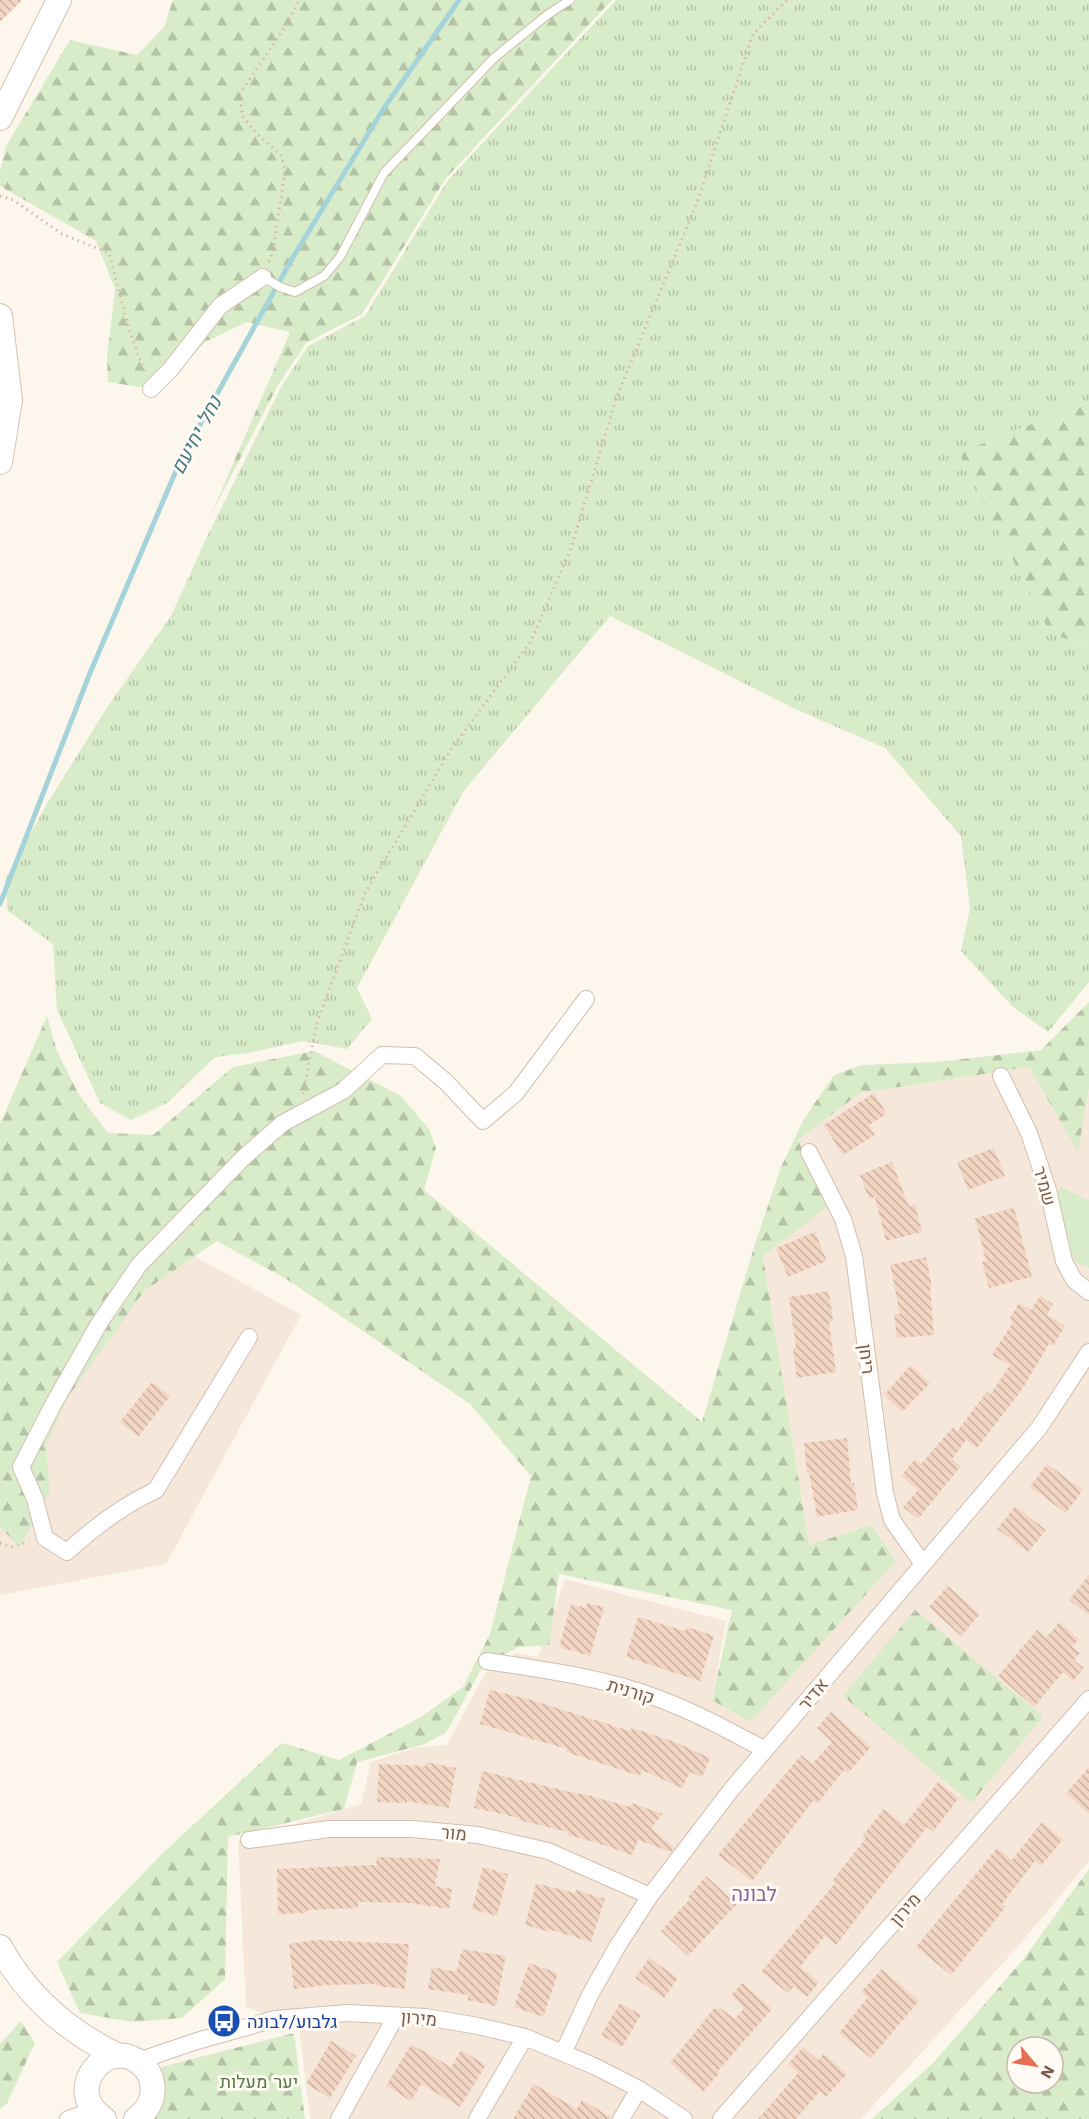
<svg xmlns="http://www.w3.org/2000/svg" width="1089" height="2119" font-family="'Work Sans',Heebo,sans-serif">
	<defs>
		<pattern id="grass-tufts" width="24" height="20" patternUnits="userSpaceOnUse" patternTransform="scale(1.5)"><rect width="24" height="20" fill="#d8ecc9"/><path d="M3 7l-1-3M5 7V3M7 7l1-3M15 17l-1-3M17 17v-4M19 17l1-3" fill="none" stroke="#b4c2a5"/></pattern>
		<pattern id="forest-firs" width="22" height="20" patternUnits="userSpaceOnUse" patternTransform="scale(1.5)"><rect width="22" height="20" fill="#d8ecc9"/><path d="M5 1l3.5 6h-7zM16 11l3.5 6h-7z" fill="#b4c2a5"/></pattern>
		<pattern id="building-back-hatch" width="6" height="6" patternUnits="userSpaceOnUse" patternTransform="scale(1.5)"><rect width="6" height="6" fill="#f3d5c3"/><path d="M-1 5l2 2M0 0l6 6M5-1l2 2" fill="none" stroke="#cab0a1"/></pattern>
	</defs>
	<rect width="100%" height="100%" fill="#fdf6ec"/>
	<path fill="#f5e8da" d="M1029,1067L1078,1151L1089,1088V1861L1021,1943L861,2119H310L299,2026L246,2007L238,1841L361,1804L371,1762L414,1748L447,1745L489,1666L517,1653L538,1657L565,1579L726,1621L712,1700L751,1722L872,1525L809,1546L763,1255L829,1206L798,1140L860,1093Z
		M109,1209L301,1315L166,1564L0,1595V1416Z"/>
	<path fill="url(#grass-tufts)" d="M616,0H1089V401L960,453L1050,633L1089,647V982L1048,1032L1013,1007L961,951L970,908L961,836L885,748L795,709L610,616L463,792L357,988L372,1019L347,1049L302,1041L249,1053L215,1057L167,1103L131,1120L100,1103L57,1010L53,944L8,911L5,880L48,802L106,709L171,616L205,541L281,387L308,346L365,316L448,180Z"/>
	<path fill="url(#forest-firs)" fill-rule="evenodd" d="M173,0H612L446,178L362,314L306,343L278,385L210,517L290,332L247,322L205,342L159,390L108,382L107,357L115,289L96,241L0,186V172L6,146L70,40L137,55L164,27Z
		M1089,401V647L1050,633L959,453Z
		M1089,1002V1088L1078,1152L1029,1067L860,1093L798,1140L829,1206L763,1256L809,1545L872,1525L896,1561L750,1722L712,1700L732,1610L559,1574L549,1645L519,1647L483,1666L446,1733L422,1745L357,1762L344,1809L228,1837L225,1979L182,2018L133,2022L80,2013L57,1962L164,1852L282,1743L339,1760L421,1717L463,1687L490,1634L531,1476L470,1404L288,1280L217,1241L144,1291L68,1397L46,1445L50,1492L20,1547L0,1527V1124L47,1016L57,1051L79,1095L108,1133L153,1135L233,1067L314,1051L401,1096L429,1129L436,1148L424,1190L702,1422L754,1247L781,1167L804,1119L834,1075L862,1065L937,1062L1041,1050Z
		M915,1610L1043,1717L971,1803L843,1696Z
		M1089,1869V2119H872L934,2062L1022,1961ZM1017,2047H1053V2083H1017Z
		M21,2021L35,2043L7,2103L0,2109V2044Z
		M294,2033L305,2119H149L145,2071Z"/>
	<path fill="#d8ecc9" d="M1060,1187L1089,1200V1268L1079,1264L1073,1257L1057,1193Z"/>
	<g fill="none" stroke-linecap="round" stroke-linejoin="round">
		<path stroke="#a5d3da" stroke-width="5" d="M0,904L90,673L181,459L293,257L384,108L459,0"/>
	</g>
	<path fill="url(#building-back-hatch)" d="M0,0H22L0,22Z
		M874,1093L887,1114L869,1125L875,1135L843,1155L824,1125Z
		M994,1148L1005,1176L968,1190L957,1162Z
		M892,1162L909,1206L915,1204L922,1232L886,1241L875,1197L869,1199L860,1175Z
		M1014,1208L1032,1277L989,1288L982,1262L986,1261L975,1218Z
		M815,1232L827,1261L788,1277L776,1248Z
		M926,1257L932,1287H930L934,1335L897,1338L894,1314H900L890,1265Z
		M829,1291L833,1322H829L836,1372L797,1378L793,1348H796L789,1297Z
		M1040,1296L1053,1304L1047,1315L1065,1326L1053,1346L1049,1344L1021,1391L977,1448L966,1440L952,1459L961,1466L918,1519L903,1507L918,1490L901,1476L915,1459L921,1464L953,1427L957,1431L987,1392L990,1395L1010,1365L992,1355L1013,1322L1009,1320L1019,1303L1031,1310Z
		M911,1365L930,1383L902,1412L884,1395Z
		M152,1382L170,1396L138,1437L120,1422Z
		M847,1438L851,1483H854L858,1510L817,1517L809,1472L807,1473L804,1443Z
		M1047,1464L1083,1490L1066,1513L1030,1487Z
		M1015,1506L1046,1530L1028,1552L997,1529Z
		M1089,1575V1615L1069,1600Z
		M948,1586L980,1614L961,1636L929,1607Z
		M587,1603L604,1607L590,1656L559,1647L571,1604L586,1608Z
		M638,1617L685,1631L687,1627L714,1636L700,1681L626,1657Z
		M1059,1622L1079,1639L1072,1647L1080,1653L1074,1660L1084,1668L1073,1681L1063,1672L1034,1707L998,1676L1037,1630L1046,1638Z
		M490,1690L528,1699L630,1731L632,1728L675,1742L710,1758L702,1777L690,1772L682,1788L642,1770L640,1776L566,1752L567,1749L480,1724Z
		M831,1712L871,1747L848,1773L844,1770L817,1804L813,1801L752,1881L718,1855L801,1755L812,1764L832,1742L817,1728Z
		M425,1762L456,1768L449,1808L407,1801V1803L377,1802L379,1764L425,1766Z
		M1089,1767V1814L1066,1793Z
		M482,1771L579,1794L580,1793L630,1807L632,1803L663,1814L651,1828L674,1848L671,1852L638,1840L632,1855L598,1843L567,1835L568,1832L519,1820L520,1818L474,1808Z
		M938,1782L959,1798L933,1832L927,1827L836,1945L825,1936L800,1967L819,1982L807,1997L794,1987L788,1993L761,1972L835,1883L832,1881L866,1838L863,1835L884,1809L904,1825Z
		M1042,1822L1063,1839L1041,1866L1035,1861L1002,1904L1006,1907L951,1975L916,1947L997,1848L1012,1860Z
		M377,1857L440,1859L435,1886L452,1889L449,1909L411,1903L358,1902V1908L307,1910V1913L278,1914L277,1869L376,1865Z
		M483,1867L508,1874L497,1916L472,1909Z
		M706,1876L737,1904L688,1956L661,1931L690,1899L688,1897Z
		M536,1883L575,1893L576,1890L605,1899L591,1942L551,1930L550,1932L525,1925Z
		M316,1940L409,1944L405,1989L376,1986V1984L326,1985L294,1989L289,1944Z
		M462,1949L506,1956L496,2006L467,2000L469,1995L428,1989L432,1967L456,1972Z
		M649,1958L678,1978L664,1998L635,1978Z
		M529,1963L558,1973L543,2017L514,2007Z
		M882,1969L919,2001L871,2058L839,2033L868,1997L861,1992Z
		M742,1983L772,2009L718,2071L720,2072L703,2092L670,2063L715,2007L718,2010L720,2008L735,2019L744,2008L731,1995Z
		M620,2003L641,2015L622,2047L601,2035Z
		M331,2041L356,2056L330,2098L306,2084Z
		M411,2044L451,2067L461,2050L486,2065L460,2107L421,2084L411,2101L386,2086Z
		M803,2047L818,2060L824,2054L847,2074L826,2097L820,2091L796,2119H758L798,2073L788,2064Z
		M534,2084L577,2109L582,2100L611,2117V2119H513Z"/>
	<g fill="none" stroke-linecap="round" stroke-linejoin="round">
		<g stroke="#d1beb0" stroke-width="10">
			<path id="lane" d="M263,277L280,287L295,292L324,276L340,257L384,173L494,58L547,15L570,0"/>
		</g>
		<g stroke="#d1beb0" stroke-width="18">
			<path id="street" d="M151,389L170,370L220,306L263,277
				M1001,1076L1029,1133L1048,1190L1064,1261L1074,1280L1089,1292
				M809,1152L843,1219L854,1256L885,1493L892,1520L923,1564
				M249,1337L156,1490C122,1506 94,1527 67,1552L45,1538L35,1499L21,1467L54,1403L100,1322L139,1265L243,1158L283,1123L343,1091L382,1055L415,1056L446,1082L483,1121L516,1093L586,999
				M487,1661C544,1670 603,1677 657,1698C695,1712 730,1731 765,1750
				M249,1840L329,1829H412L478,1835L548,1851L650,1896
				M563,2053L590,1995L617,1947L650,1896L731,1790L1039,1428L1089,1352
				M138,2061L197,2041L275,2019L347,2013L426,2017L478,2026L525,2037L594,2066L639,2089L684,2119
				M68,2119L93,2111
				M339,2119L396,2016
				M477,2119L525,2037
				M621,2119L639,2089
				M721,2119L1089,1699"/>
		</g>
		<g stroke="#d6c0b0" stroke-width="26">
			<path id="secondary" d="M0,118L59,0
				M0,316L10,400L0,462
				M0,1947C27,1996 68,2032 119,2056
				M104,2119C61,2091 107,2034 141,2064C147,2069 151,2075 152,2083C155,2099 148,2110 136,2119"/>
		</g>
		<path stroke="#d9b8a5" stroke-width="3" stroke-dasharray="1.5 4.5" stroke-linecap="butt" d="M0,196L13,200L62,234L109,253L130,333L145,373
			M269,262L273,252L285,170L281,155L258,135L243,117L239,95L287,24L299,0
			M303,1094L317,1023L365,893L452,748L531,641L571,548L617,396L696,205L753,34L787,0
			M0,1543L11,1547L29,1542"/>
		<use href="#lane" stroke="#fff" stroke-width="8"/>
		<use href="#street" stroke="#fff" stroke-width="16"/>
		<use href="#secondary" stroke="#fff" stroke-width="24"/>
	</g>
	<defs>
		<g id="bus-disc" transform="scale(1.725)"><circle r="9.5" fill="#1a4fb4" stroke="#fffaf3"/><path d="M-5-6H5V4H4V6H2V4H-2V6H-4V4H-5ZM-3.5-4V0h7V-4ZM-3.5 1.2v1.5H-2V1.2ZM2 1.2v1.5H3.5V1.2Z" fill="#fff"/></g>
	</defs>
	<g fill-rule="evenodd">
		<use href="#bus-disc" x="224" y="2021"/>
	</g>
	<g text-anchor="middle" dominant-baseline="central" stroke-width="6" stroke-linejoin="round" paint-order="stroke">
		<g font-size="18" fill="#7a5c4d" stroke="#fffaf3">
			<text transform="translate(1045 1186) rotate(74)">שמיר</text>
			<text transform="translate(867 1359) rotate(83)">ריחן</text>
			<text transform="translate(631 1691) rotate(17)">קורנית</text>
			<text transform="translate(813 1694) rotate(-50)">אדיר</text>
			<text transform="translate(454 1833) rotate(6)">מור</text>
			<text transform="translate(905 1909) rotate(-49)">מירון</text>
			<text transform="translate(419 2018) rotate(5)">מירון</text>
		</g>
		<g font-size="18" fill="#164399" stroke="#fffaf3" text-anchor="start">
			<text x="247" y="2021">גלבוע/לבונה</text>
		</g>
		<g font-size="18" fill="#537a41" stroke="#fffaf3">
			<text x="259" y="2081">יער מעלות</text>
		</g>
		<g font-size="20" font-style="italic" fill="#437c86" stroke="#fffaf3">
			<text transform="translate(196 435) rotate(-62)">נחל יחיעם</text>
		</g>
		<g font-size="20" fill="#846695" stroke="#fffaf3">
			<text x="754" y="1894">לבונה</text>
		</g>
	</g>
	<g transform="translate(1035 2065) rotate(119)"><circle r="28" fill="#fffaf3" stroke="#cabbb1" stroke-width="1.5"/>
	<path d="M0-4.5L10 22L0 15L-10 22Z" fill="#e76f51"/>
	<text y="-9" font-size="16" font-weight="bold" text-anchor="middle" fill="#7a5c4d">N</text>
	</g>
</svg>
